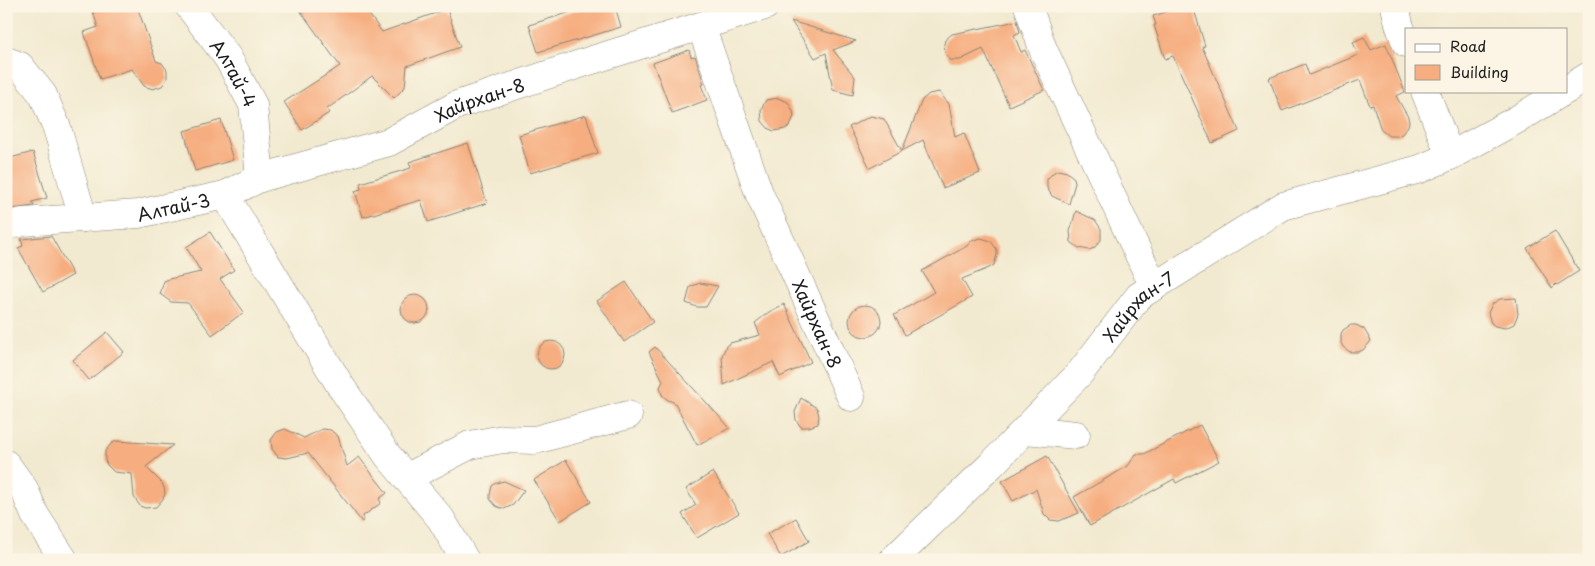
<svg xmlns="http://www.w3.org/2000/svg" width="1595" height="566" font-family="'Playpen Sans',sans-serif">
	<rect width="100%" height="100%" fill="#fcf5e5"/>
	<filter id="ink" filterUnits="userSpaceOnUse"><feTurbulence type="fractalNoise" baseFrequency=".02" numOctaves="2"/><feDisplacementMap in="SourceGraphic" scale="10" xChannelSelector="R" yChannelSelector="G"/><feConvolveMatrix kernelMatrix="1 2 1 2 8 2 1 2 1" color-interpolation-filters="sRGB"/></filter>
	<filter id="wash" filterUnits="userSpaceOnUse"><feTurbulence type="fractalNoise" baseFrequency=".0096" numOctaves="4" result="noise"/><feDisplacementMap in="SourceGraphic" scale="20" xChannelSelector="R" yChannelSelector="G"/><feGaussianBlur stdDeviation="1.12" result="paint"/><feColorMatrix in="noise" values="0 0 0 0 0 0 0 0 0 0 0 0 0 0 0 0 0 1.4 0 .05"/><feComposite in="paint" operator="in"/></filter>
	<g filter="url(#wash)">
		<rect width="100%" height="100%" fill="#f2ead0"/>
		<g id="blocks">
			<path fill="#f6ad7f" d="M91,6H137L156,61L162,63L167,70V79L162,86L153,89L144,86L132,69L100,79L84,32L98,27Z
				M297,6H363L382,32L447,9L460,47L407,66L405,87L394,98L372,76L327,109L329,113L302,130L284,102L340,66Z
				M590,6H615L621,27L538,52L529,25Z
				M1185,6H1193L1205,46L1202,47L1239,131L1212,143L1173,56L1165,59L1154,25H1156L1153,16Z
				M791,21L856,41L833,50L855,77L853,95L833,90L826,53L815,58Z
				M1017,21L1020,32L1014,35L1021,52L1025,50L1044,90L1009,106L983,49L960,60H950L945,53L944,44L945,40L952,34Z
				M1364,37L1371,50L1386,44L1405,92L1396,96L1408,117L1409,122L1408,126L1402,134L1398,136H1389L1381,130L1373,105L1370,106L1360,80L1282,111L1269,78L1305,64L1309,75L1358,55L1353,42Z
				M689,50L691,57L695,56L704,84L701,85L707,100L672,113L653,63Z
				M939,92L949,104L955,137L964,133L980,173L943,188L923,140L902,151L922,100L929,94Z
				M778,98L788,102L793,111L794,116L790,126L785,129L774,131L769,129L762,121L761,110L766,100Z
				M586,115L598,153L530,173L519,135Z
				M871,116L884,119L902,151L870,168L849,127Z
				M221,120L233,160L195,171L184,131Z
				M468,143L487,203L428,222L421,200L363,217L355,191L361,189L360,183L411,168L409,162Z
				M33,152L47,198L32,202L34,206L11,209L6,192V159Z
				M1058,170L1067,172L1074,178L1075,183L1069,204L1052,196L1047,188V179L1054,172Z
				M1076,211L1095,220L1101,229V240L1094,248L1089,250L1079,248L1071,242L1070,231Z
				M1555,231L1579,271L1557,285L1556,284L1552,288L1527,248Z
				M210,232L234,270L220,279L244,312L212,335L188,303L171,302L160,294L164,281L169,279L201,272L186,247Z
				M51,236L73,275L43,292L18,248L23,246L21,239Z
				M981,238L991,241L997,250V255L994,265L989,268L962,279L972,297L905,335L894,315L934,292L922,271L967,246L971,241Z
				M626,282L653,322L624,342L597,301Z
				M700,283L718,286L706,307H697L686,303L690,287Z
				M401 309a14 14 0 1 1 28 0a14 14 0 1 1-28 0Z
				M1516,298L1518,314L1514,324L1505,328L1495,326L1491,323L1488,313L1492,304L1500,299Z
				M784,304L811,362L780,377L773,362L724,385L722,356L726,346L730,343L760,335L755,323L769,312Z
				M849 321a16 16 0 1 1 32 0a16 16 0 1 1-32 0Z
				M1351,325H1356L1364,329L1371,341L1363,350L1358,352H1350L1343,347L1341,343V334L1343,330Z
				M107,332L124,352L89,380L73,360Z
				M537 355a14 14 0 1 1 28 0a14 14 0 1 1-28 0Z
				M655,347L730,428L697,445L675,403L668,400L662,395L660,387L663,381L649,352Z
				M801,398L817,408L819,416L818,424L809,427H801L796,420L795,412Z
				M1200,425L1219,461L1176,483L1174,479L1090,526L1074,497L1128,466L1136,454H1144Z
				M285,429L304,438L322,429L331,430L334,433L338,436L347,466L359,457L387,493L379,499L381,503L363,516L364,520L362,522L308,453L287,458L278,457L272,449L271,440L277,432Z
				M117,441L173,445L146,467L162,483L164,488L165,493L163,499L156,507L145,508L140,506L134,497L132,474L114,472L107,465L105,460V451L112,443Z
				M1047,456L1079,513L1059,521L1050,520L1044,514L1036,489L1013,501L1002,481Z
				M566,460L591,502L560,521L534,480Z
				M713,472L739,513L697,538L682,514L696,505L686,489Z
				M504,481L524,490L513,505L504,509L496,506L490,499V495L492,486L496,483Z
				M796,518L809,541L781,557L767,534Z"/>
		</g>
	</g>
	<g filter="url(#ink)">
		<use href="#blocks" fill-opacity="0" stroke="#878376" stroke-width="1"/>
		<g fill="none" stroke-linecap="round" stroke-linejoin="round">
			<g stroke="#878376" stroke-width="29">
				<g id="minor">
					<path id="s1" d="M189,6L228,58L253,105L260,178"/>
					<path d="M1028,6L1043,49L1154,287"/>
					<path d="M1395,6L1399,24L1406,43"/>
					<path id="s2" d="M701,26L759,193L851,397"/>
					<path d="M6,61L20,66L43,95L57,128L83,218"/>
					<path d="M1566,90L1589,76"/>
					<path d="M1425,91L1450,156"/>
					<path d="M225,195L340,385L388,456L441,519L465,560"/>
					<path id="s3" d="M6,226L23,222L138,214L225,195L260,178L389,142L457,105L589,61L765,6"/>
					<path d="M1026,430L1076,435"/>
					<path d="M6,464L24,489L35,515L64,560"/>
					<path d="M406,478L470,445L503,439L535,440L628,415"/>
					<path id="s4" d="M893,560L991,465L1080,373L1139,296L1283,206L1420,169L1450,156L1518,119L1564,91"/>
				</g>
			</g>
			<use href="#minor" stroke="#fff" stroke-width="28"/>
		</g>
	</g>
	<g text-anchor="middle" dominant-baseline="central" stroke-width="4" stroke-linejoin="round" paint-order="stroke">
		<g font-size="18" fill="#1c1c1c" stroke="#fcf5e5">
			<text stroke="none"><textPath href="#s1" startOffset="81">Алтай-4</textPath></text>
			<text stroke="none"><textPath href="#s3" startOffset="495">Хайрхан-8</textPath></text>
			<text stroke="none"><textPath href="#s3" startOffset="169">Алтай-3</textPath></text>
			<text stroke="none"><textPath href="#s4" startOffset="354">Хайрхан-7</textPath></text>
			<text stroke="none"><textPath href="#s2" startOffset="320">Хайрхан-8</textPath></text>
		</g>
	</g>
	<rect width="1595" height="566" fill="none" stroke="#fcf5e5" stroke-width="25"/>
	<rect x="1405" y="28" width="162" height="65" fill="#fcf5e5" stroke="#a29e95"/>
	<rect x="1415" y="44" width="25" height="8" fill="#ffffff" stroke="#a29e95"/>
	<text x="1450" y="52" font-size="15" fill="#1c1c1c">Road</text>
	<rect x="1415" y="65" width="25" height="15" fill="#f6ad7f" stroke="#a29e95"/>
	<text x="1450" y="78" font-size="15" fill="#1c1c1c">Building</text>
</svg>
